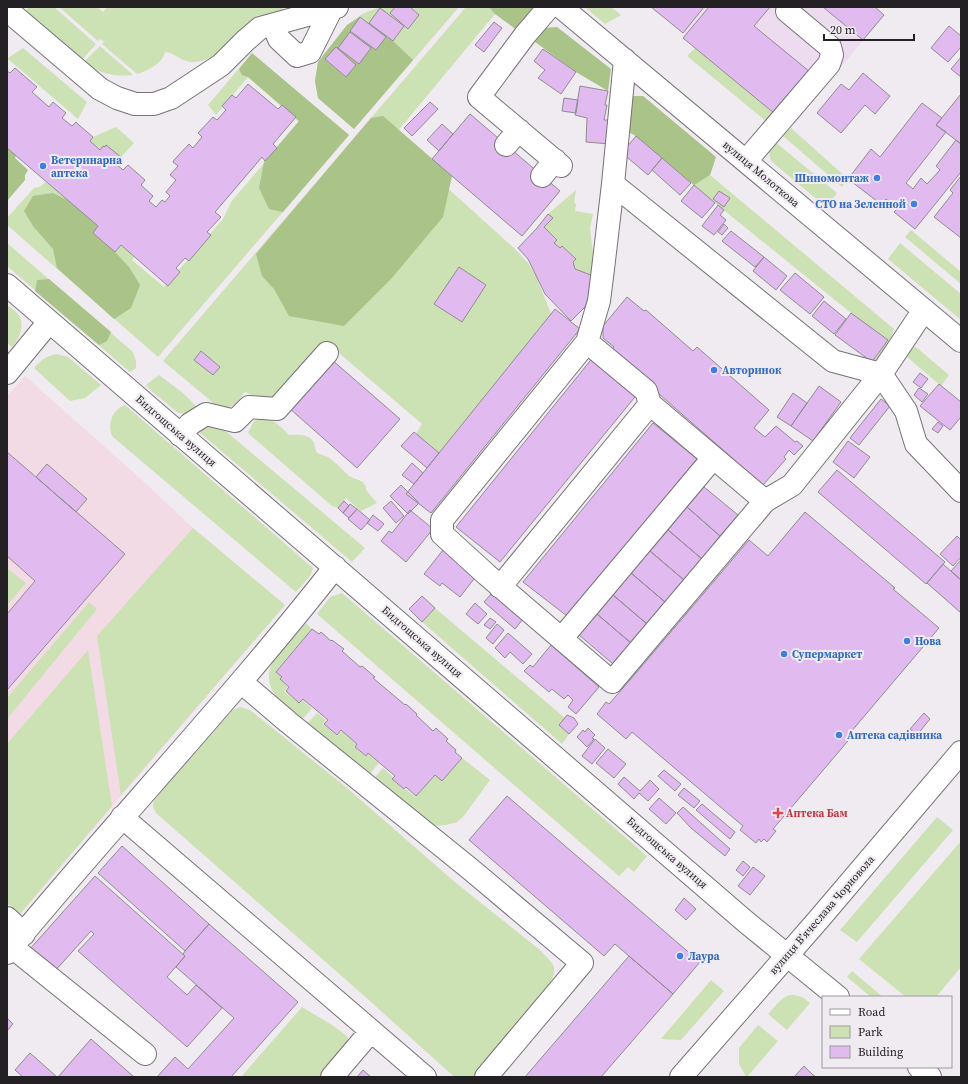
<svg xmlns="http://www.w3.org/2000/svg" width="968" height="1084" font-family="'Source Serif 4',serif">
	<rect width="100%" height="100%" fill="#f0ebf0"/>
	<path fill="#eddcef" d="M651,7H875L884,15L791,128L683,38L685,35Z"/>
	<path fill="#f3dbe6" d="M25,376L141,479L193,528L285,605L20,914L7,903V396Z"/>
	<path fill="#cce1b4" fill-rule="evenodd" d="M29,7H54L96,44L82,60L25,12Z
		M59,7H97L103,12L107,7H282L284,12L263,19L258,15C240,30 217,64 191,62C180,61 174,52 165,52C163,63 148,71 137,74L102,44L104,42L100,39L98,41Z
		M380,7H395L390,13L408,29L419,15L410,7H459L354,129L318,98L315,81L318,62L347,25L362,14ZM380,8L404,26L393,41L369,23ZM360,17L386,37L376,50L350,31ZM351,32L371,48L359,64L338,48ZM336,47L356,65L346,77L325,59Z
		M466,7H533L495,14L392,138L514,248L528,263L536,276L551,314L439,453L416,434L422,424L325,341L276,398L261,399L245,392L235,404L223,411L163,361Z
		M585,7H611L621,15L605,24Z
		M100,46L133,75C115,77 99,74 84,62Z
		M23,48L87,102L78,119L8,59V58Z
		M695,48L775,114L767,122L687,56Z
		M252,53L349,135L158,357L7,225V218L34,188L39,187L46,182L86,215L93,233L115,252L121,245L134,257L132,260L164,287L223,219L231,202L299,122L248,77L216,115L208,105Z
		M633,96H643L716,157L710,175L894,329C890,342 885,356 872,362L888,340L851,313L715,203L636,136L625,130Z
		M116,127L134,143L121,157L106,146L101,151L90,141L93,137Z
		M791,128L848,179L842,187L783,136Z
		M774,141L837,193L826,207L771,161L769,153Z
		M576,190L574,203L576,204L575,211L593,214L590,229L596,277L575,269L573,262L576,259L562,246L560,248L554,243L557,239L544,227L553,218L548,214Z
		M911,230L961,272V284L905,237Z
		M7,243L133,352L136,361V368L130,372L7,266Z
		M900,243L961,294V320L888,259Z
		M7,305C11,308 16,311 19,315C25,327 19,339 12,347L7,343Z
		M916,347L949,375L941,386L906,356L911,348Z
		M57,354L68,357L101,385L85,398L70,401L34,368C41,360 46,356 57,354Z
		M159,375L183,393L197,407L187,414L178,413L146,386L147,384Z
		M125,405L313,568L310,576L296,592L113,437C106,426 112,410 125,405Z
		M261,418C275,420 279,425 289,435C298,435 309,433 314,443C315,446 315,450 317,453L328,457L338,465L349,476L363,482L366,487V490L377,503L361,511L346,498L338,508L332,506L248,433L254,421Z
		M216,423L365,548L352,562L199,432L203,426Z
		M193,528L285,605L121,795L97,636Z
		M7,568L26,583L7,605Z
		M342,593L647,856L634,872L628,867L619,876L317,614L330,597Z
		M89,602L97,609L7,719V698Z
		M435,608L565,718L559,725L569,734L562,744L422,622Z
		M306,623L312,629L276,671L282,677L280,679L288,687L284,691L299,703L303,700L312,708L301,721C284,707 259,687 273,662Z
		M88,650L112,806L20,914L7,903V744Z
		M240,707L250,710L347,788L456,883L540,950C551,962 559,965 551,981L473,1077H455L451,1074L361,993L156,813L153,807L154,800L233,710Z
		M317,713L326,720L323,724L337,736L342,731L356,744L354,747L366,757L368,754L379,763L367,777L306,725Z
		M462,758L490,780L463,817L457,822L446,825L433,826L373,780L383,768L393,777L392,779L404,790L406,789L415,797L435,775L442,781Z
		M937,817L953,830L857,942L840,930Z
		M961,841V967L936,997H906L859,959Z
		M852,971L883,997H871L847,977Z
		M711,980L724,991L681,1040L661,1039Z
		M790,995C799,995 803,997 810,1003L787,1030L768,1014C775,1007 780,998 790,995Z
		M302,1007L332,1025L347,1036L349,1045L319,1077H241Z
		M758,1025L778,1041L747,1077H746L739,1064V1048Z"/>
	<path fill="#a9c388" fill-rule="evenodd" d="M489,7H533V12L518,31L495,14Z
		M360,17L393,41L413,60L354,129L318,98L315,81L318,62L347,25ZM360,17L386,37L376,50ZM351,32L371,48L359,64L338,48ZM336,47L356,65L345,77L325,59Z
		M557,27L611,69L608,91L576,72L531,39L544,28Z
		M252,53L349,135L283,212L269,209L259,188L264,162L299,121L248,77L242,75L239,69Z
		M633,96H643L716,157L710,175L694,185L636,136L625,130Z
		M383,116L452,176L443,217L391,279L344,326L289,316L274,289L262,276L256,254L371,118Z
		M7,148L16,155L15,158L28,170L25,175V180L7,201Z
		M53,193L69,201L98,226L93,233L115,252L129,267L140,285L131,308L114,319L57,268L53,249L33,226L24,211L33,196Z
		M49,279L111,332L107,341L99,345L35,291L37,280Z"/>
	<path fill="#e1baf0" stroke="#908c91" d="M395,7H410L419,15L408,29L390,13Z
		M651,7H704L683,33Z
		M709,7H770L754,26L810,72L775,114L683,38Z
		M823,7H875L884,15L863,40Z
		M380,8L404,26L393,41L369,23Z
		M360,17L386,37L376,50L350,31Z
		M494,22L502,28L484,52L475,45Z
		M949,26L961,36V47L948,62L931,48Z
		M350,32L371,48L359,64L338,48Z
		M336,47L356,65L346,77L325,59Z
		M543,49L576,72L561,94L538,78L545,70L534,61Z
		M961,57V77L951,69Z
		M15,68L37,87L32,92L49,107L53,102L66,113L62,118L72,126L76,122L80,126L93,137L90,141L100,150L103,146L105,147L106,145L121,157L115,163L123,170L128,165L145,180L141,185L153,196L149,201L156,207L162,200L165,202L170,196L166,192L176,180L170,175L178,166L173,162L174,160L189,144L193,148L202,137L198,133L213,117L217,120L226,110L222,106L232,95L236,98L248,84L278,109L282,105L296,117L273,144L277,148L265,161L262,157L216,211L215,212L221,217L207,232L211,235L189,261L185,258L176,268L180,272L168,286L121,245L115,252L93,233L98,226L7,148V71L10,73Z
		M863,73L890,96L875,114L865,105L841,133L817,113L841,84L849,90Z
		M580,86L608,91L605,105H607L604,120H612L610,144L586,142L587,118L575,115Z
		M961,94V144L936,125Z
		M564,98L578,100L576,113L562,111Z
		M430,102L438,109L412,136L404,128Z
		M922,103L942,118L936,125L946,132L906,183L913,189L921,178L927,184L940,170L936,166L956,140L961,144V172L915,229L894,212L898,208L886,199L882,205L848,179L871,149L880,157Z
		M470,114L560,191L522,236L432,159Z
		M442,124L453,134L439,151L427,140Z
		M636,136L662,158L648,175L622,153Z
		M662,158L691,183L680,195L652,170Z
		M961,176V238L934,217L953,193L950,190Z
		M694,185L715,203L702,218L681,201Z
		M719,191L730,198L724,207L713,199Z
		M718,205L724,210L720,215L726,220L714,235L702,226Z
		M548,214L553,218L544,227L557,240L554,243L560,248L562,246L576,259L573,262L575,269L596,277L585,307L571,321L545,294L528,259L518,248L537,228Z
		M724,224L728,228L722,235L718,232Z
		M731,231L764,257L755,267L722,241Z
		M764,257L787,276L776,290L753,271Z
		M459,267L486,285L462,322L434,304Z
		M795,273L824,297L810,314L780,290Z
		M627,297L644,311L646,310L693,351L697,347L769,410L754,428L765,437L776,426L795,442L797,441L803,446L794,455L789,450L784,457L786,459L763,485L610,351L614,347L603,338V326Z
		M824,301L846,319L834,334L812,316Z
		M555,309L580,329L431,513L406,494Z
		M851,313L888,340L872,362L835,335Z
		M201,351L220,367L213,375L194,360Z
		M594,356L639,392L500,562L456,527Z
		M332,360L400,419L357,468L289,408Z
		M920,373L928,379L921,388L913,382Z
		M939,384L961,402V417L950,430L920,406Z
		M819,386L841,402L813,441L791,426Z
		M919,388L928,394L922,402L914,395Z
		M793,393L807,403L791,426L777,417Z
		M881,399L890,406L859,445L850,438Z
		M938,422L943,426L938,433L932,429Z
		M653,423L697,459L567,616L523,582Z
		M414,432L439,453L427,468L401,446Z
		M848,441L870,457L854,478L833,462Z
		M7,452L125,554L7,690V614L35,581L7,556Z
		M412,463L423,473L414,484L402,475Z
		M47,464L87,499L76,512L36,477Z
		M837,470L945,562L926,584L818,492Z
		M401,485L419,503L408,514L390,496Z
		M704,487L738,515L720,536L687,507Z
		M344,501L349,506L343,513L338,508Z
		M391,501L404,516L396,523L383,508Z
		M350,504L357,509L349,518L343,513Z
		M687,507L720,536L702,559L668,530Z
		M357,509L370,520L361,530L348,519Z
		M410,510L433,529L406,562L381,541L389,531L392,533Z
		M805,512L895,588L893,589L939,628L850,733L853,735L773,829L776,831L767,842L764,839L761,842L759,839L756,843L740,830L743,826L632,732L626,739L597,714L606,702L609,704L630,680L749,540L768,556Z
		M373,515L384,524L378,531L367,523Z
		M668,530L702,559L684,580L650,551Z
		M957,536L961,540V557L953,566L940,554Z
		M443,550L477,575L460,597L442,583L440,586L424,574Z
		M650,551L684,580L665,602L631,573Z
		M961,560V580L951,571Z
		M943,564L961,580V613L927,583Z
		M631,573L665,602L647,624L613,595Z
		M493,592L523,619L515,629L484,602Z
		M613,595L647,624L631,643L597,614Z
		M422,596L435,608L422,622L409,609Z
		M475,603L487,614L478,624L466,614Z
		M597,614L631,643L613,664L579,635Z
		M490,618L496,622L490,629L484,625Z
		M497,624L504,630L493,644L486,638Z
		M312,629L319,634L321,632L331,641L332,640L344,649L342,651L360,667L362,666L375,677L373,678L405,705L406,704L417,714L416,715L433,731L436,728L448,739L446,741L456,750L455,752L462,758L442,781L435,775L416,796L406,787L404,789L392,779L395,776L368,753L366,756L355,747L357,744L341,730L337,735L324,724L328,720L303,699L299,703L286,691L289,687L280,679L282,677L276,672Z
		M508,633L532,654L523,664L510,652L505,658L495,648Z
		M551,645L599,687L576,714L568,707L573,700L568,695L564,699L552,689L549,692L524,671L530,665L533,667Z
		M924,713L930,719L917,735L910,729Z
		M567,715L574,718L578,724L569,734L559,725Z
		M588,728L595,735L592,738L594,739L587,747L577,737L583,730L585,732Z
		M595,739L605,748L592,764L582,756Z
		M608,749L626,764L614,778L596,763Z
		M664,770L681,784L675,791L658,776Z
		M624,777L640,791L650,780L659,789L648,801L639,793L634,799L618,784Z
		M684,788L700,801L694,808L678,795Z
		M507,796L700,962L673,994L615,944L604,956L469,840Z
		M659,798L676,813L666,824L649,809Z
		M702,804L735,832L730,839L696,810Z
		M683,807L730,849L725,856L691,828L677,813Z
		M122,846L209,924L185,951L98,873Z
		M743,861L750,867L743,876L736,870Z
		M753,867L765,876L750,895L738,886Z
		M95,876L185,956L167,977L187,995L196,985L222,1008L187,1047L78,951L94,934L91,931L54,972L29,950Z
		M684,898L696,909L686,920L675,910Z
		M209,924L298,1002L231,1077H157L175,1057L188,1069L234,1018L176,967L185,956L183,954L185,951Z
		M629,956L673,994L601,1077H525Z
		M7,1018L13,1024L7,1031Z
		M91,1039L134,1077H58Z
		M30,1053L57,1077H23L15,1070Z
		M804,1066L812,1074L816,1077H794Z
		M363,1070L371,1077H357Z"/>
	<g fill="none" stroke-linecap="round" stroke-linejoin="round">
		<g stroke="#767277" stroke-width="24">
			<path id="minor" d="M549,7L525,35L479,97L561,166
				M561,7L961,341
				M7,10L100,89L117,98L135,104H154L171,98L221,65L246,40L260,28L337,7
				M273,25L279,39L297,56L310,52L332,8
				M625,60L613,184L603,269L599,301L587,342L442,520V534L487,575L612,682L765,501L792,485L881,374L924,310
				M506,145L519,130
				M746,161L829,64L832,55L830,47L787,11
				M542,176L555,160
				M613,184L833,361L881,374L906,411L916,444L961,491
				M7,285L746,922L838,997
				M587,342L646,391L650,404L765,501
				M7,373L49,322
				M180,435L190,424L206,414L235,421L249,407L277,409L327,353
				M500,587L650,404
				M562,638L713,458
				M241,682L288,722L469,868L582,963L486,1077
				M122,817L425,1077
				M7,918L24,934
				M12,947L145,1054
				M7,953C114,823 231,700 335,567
				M919,1067L930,1077
				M332,1077L371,1031"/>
		</g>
		<g stroke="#767277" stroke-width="24">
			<path id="major" d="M681,1077L819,919L961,752"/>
		</g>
		<use href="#minor" stroke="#fff" stroke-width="22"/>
		<use href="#major" stroke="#fff" stroke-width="22"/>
	</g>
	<g fill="#3f7fe0" stroke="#f0ebf0" stroke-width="1.5">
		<circle cx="43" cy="166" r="4"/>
		<circle cx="877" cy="178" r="4"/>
		<circle cx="914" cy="204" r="4"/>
		<circle cx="714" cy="370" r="4"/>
		<circle cx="907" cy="641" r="4"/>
		<circle cx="784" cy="654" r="4"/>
		<circle cx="839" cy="735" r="4"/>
		<circle cx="680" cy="956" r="4"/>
	</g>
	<path fill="#e0444e" stroke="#f0ebf0" stroke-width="1.5" d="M776 807h4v4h4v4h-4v4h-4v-4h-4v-4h4z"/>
	<g text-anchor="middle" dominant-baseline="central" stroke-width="4" stroke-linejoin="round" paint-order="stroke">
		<g font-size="11" font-weight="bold" fill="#366cbe" stroke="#f0ebf0" text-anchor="start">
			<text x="51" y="160">Ветеринарна<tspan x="51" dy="13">аптека</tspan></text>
			<text x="869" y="178" text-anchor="end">Шиномонтаж</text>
			<text x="906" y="204" text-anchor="end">СТО на Зеленной</text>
			<text x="722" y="370">Авторинок</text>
			<text x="915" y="641">Нова</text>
			<text x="792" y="654">Супермаркет</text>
			<text x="847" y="735">Аптека садівника</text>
			<text x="688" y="956">Лаура</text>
		</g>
		<g font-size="11" fill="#232123" stroke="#f0ebf0">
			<text transform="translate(761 174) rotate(40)">вулиця Молоткова</text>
			<text transform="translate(176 431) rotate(41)">Бидгощська вулиця</text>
			<text transform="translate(422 642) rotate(41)">Бидгощська вулиця</text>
			<text transform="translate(667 853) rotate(41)">Бидгощська вулиця</text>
			<text transform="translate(822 915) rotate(-49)">вулиця Вʼячеслава Чорновола</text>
		</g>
		<g font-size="11" font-weight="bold" fill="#be3a42" stroke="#f0ebf0" text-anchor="start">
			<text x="786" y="813">Аптека Бам</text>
		</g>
	</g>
	<rect width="968" height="1084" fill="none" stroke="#232123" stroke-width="16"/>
	<rect x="822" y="996" width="130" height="72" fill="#f0ebf0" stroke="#9e9a9e"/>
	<rect x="830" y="1009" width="20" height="6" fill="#ffffff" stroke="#9e9a9e"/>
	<text x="858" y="1016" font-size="12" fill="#232123">Road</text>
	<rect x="830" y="1026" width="20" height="12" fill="#cce1b4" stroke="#9e9a9e"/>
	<text x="858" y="1036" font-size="12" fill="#232123">Park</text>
	<rect x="830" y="1046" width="20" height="12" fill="#e1baf0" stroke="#9e9a9e"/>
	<text x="858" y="1056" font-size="12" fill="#232123">Building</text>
	<path d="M824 34v6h90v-6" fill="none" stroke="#232123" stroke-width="2"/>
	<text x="830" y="34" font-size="12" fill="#232123" stroke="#f0ebf0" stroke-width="3" paint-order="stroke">20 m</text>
</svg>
